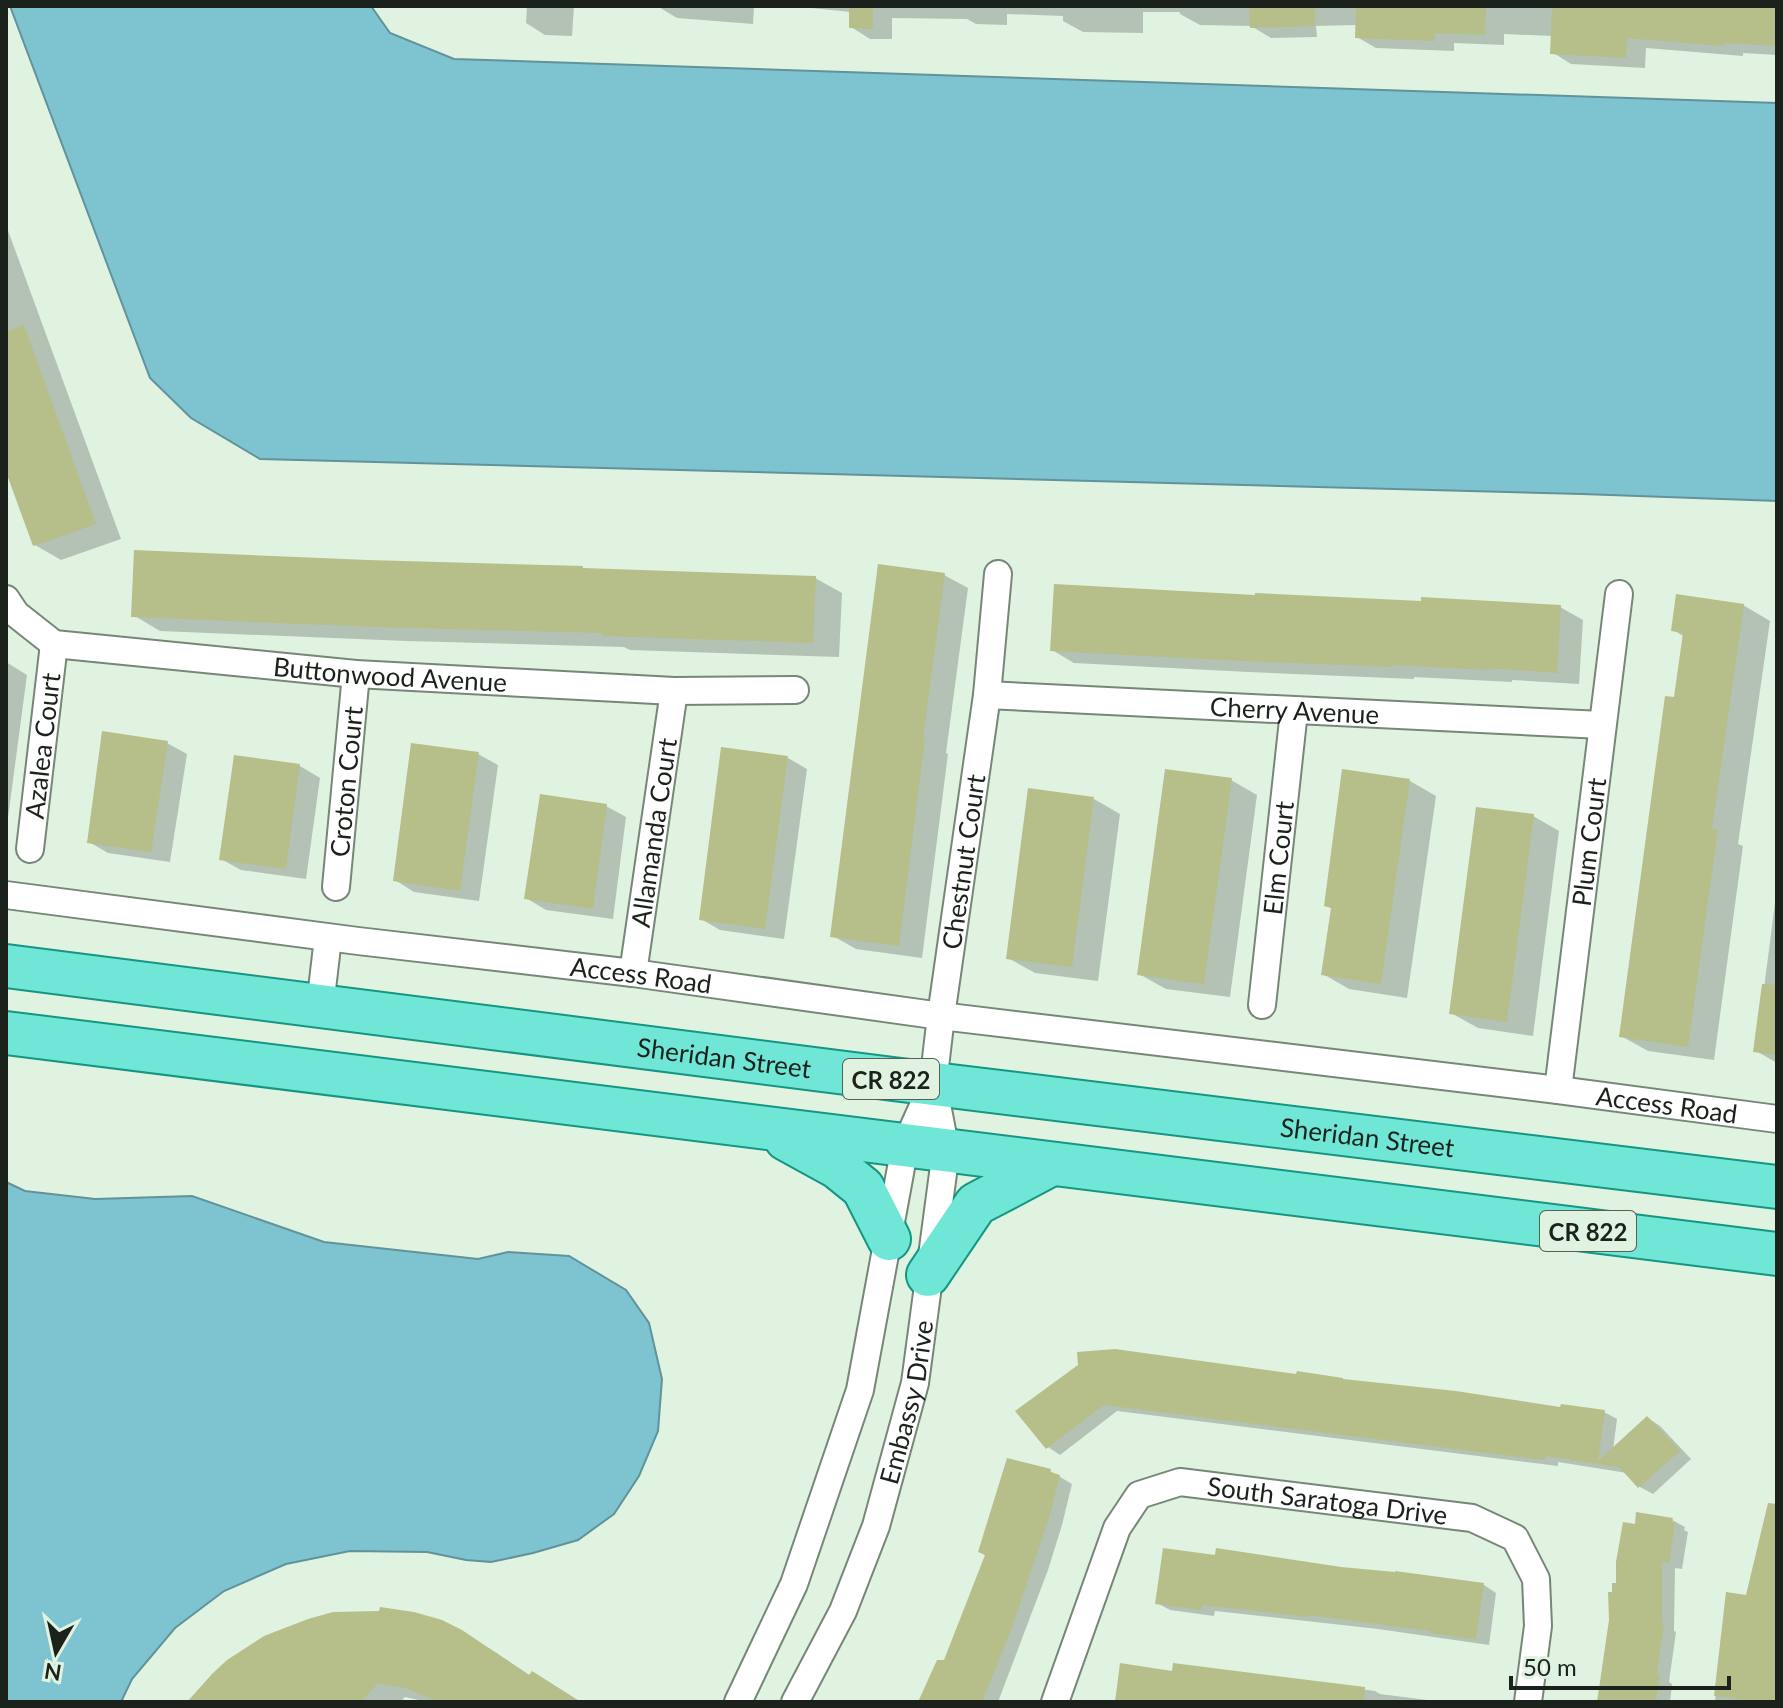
<svg xmlns="http://www.w3.org/2000/svg" width="1783" height="1708" font-family="Lato,sans-serif">
	<rect width="100%" height="100%" fill="#e0f3e1"/>
	<path fill="#7ec3d0" stroke="#60939a" stroke-width="2" d="M10,6H371L390,33L454,59L1777,103V501L1582,494L260,459L191,418L150,378Z
		M6,1182L25,1191L95,1199L192,1196L324,1242L478,1259L508,1252L569,1256L626,1290L649,1323L662,1379L658,1431L639,1476L614,1514L578,1540L533,1553L491,1562L466,1560L427,1552L350,1551L286,1564L224,1591L175,1628L132,1679L121,1702H6Z"/>
	<path fill="#0003" d="M527,6H574L572,36L545,35L526,23Z
		M657,6H754L753,24L677,18Z
		M791,6H1777V55L1743,53V56L1646,48L1645,68L1571,64L1552,52L1553,36L1504,34V45L1454,43V51L1376,48L1357,37V25L1316,26L1317,37L1271,38L1251,26L1200,25L1180,14V12H1143V33L1083,32L1063,21V16L1007,14V25L976,24L967,19L892,18V39H870L851,27V12Z
		M6,225L121,539L61,560L35,545L6,467Z
		M368,562L583,568L587,570L815,578L842,593L839,657L630,650L624,647L406,641L160,631L133,615Z
		M944,575L968,588L946,753L948,754L922,958L856,949L833,936Z
		M1257,597L1560,607L1583,620L1579,684L1512,680V682L1414,677V679L1248,672L1074,663L1052,650Z
		M1743,605L1770,621L1738,844L1743,846L1714,1060L1648,1051L1621,1036L1685,637L1673,630Z
		M6,662L27,675L6,833Z
		M167,743L187,754L170,862L108,853L89,842Z
		M478,754L498,765L479,901L414,892L395,880Z
		M235,758L300,766L320,778L306,879L241,870L221,859Z
		M788,758L807,769L784,939L720,930L701,919Z
		M1344,772L1410,781L1436,796L1407,998L1349,989L1323,974L1332,909L1326,905Z
		M1231,780L1257,795L1230,997L1166,989L1139,974Z
		M1094,799L1120,814L1098,981L1035,973L1008,958Z
		M606,806L626,817L613,919L546,910L526,898Z
		M1533,816L1559,831L1533,1036L1478,1028L1451,1013Z
		M1777,887V1063L1756,1051Z
		M1080,1366L1604,1412L1617,1419L1613,1450L1648,1418L1660,1426L1691,1459L1653,1494L1640,1487L1627,1473L1558,1462V1466L1117,1411L1060,1455L1048,1447Z
		M1050,1471L1072,1484L1062,1525L1048,1570L998,1702H922Z
		M1672,1520L1685,1527L1684,1530L1688,1532L1682,1569L1675,1568L1674,1631L1676,1632L1669,1682L1672,1684L1670,1702H1599L1618,1585L1636,1526Z
		M1777,1541V1702H1715L1728,1594L1747,1597Z
		M1484,1585L1496,1593L1489,1645L1378,1629L1215,1611L1214,1616L1170,1610L1157,1603Z
		M489,1648L531,1676L580,1702H427L405,1697L400,1702H192Z
		M1174,1673L1324,1684L1375,1691L1380,1694L1443,1702H1118Z"/>
	<path fill="#b6be89" d="M849,6H873V29L849,28Z
		M1249,6H1315V26L1250,28Z
		M1356,6H1486L1485,35L1435,33V41L1355,38Z
		M1552,6H1777V46L1723,43V46L1627,38L1626,58L1550,54Z
		M24,325L96,524L33,546L6,472V332Z
		M134,550L368,560L583,566V568L816,576L813,643L602,636V633L378,627L131,617Z
		M878,564L945,573L923,738H925L899,946L830,937Z
		M1054,584L1255,595V593L1421,601V597L1561,605L1557,673L1490,668V670L1392,665V667L1224,660L1050,651Z
		M1676,594L1744,604L1712,829H1718L1688,1047L1619,1037L1665,696L1674,697L1683,633L1671,631Z
		M102,731L168,741L151,852L87,843Z
		M411,743L479,752L460,891L393,881Z
		M721,747L788,756L765,929L699,920Z
		M234,755L300,764L286,869L219,860Z
		M1165,769L1232,778L1204,984L1137,975Z
		M1342,769L1410,779L1381,984L1321,975L1331,908L1324,906Z
		M1028,788L1094,797L1072,967L1006,959Z
		M540,794L607,804L593,909L524,899Z
		M1476,807L1534,814L1507,1022L1449,1014Z
		M1762,984L1777,985V1055L1753,1052Z
		M1115,1349L1296,1374L1297,1371L1343,1378V1379L1456,1391L1560,1407L1561,1404L1605,1410L1598,1461L1647,1416L1680,1451L1638,1488L1619,1467L1546,1456L1545,1460L1104,1405L1046,1449L1015,1411L1078,1365L1077,1352Z
		M1007,1458L1051,1469L1050,1472L1060,1475L1049,1518L1011,1630L982,1702H918L937,1660H944L985,1555L978,1552Z
		M1768,1503L1777,1504V1702H1760L1714,1696L1726,1592L1746,1595Z
		M1636,1512L1673,1518L1672,1522H1675L1669,1563L1662,1562V1623H1664L1657,1674L1660,1675L1656,1702H1597L1609,1620L1608,1592H1612V1583H1616V1562L1623,1522L1635,1524Z
		M1163,1548L1215,1555L1216,1548L1341,1567L1395,1572V1571L1484,1583L1476,1639L1430,1633V1631L1309,1615V1617L1202,1605V1610L1155,1604Z
		M380,1607L414,1612L442,1620L462,1630L529,1675L532,1671L581,1702H439L406,1688L378,1683L360,1702H187L212,1674L227,1660L264,1636L308,1619L333,1612L379,1611Z
		M1120,1663L1172,1671L1173,1663L1365,1687L1364,1702H1115Z"/>
	<g fill="none" stroke-linecap="round" stroke-linejoin="round">
		<g stroke="#768777" stroke-width="30">
			<g id="street">
				<path id="s1" d="M6,599L16,614L54,644L356,674L674,691L795,690"/>
				<path id="s2" d="M987,695L1602,725"/>
				<path id="s3" d="M30,849L54,644"/>
				<path id="s4" d="M336,887L356,674"/>
				<path id="s5" d="M6,895L358,941L633,973L941,1016L1558,1090L1777,1119"/>
				<path id="s6" d="M633,973L674,691"/>
				<path id="s7" d="M1262,1005L1294,711"/>
				<path d="M320,1006L328,938"/>
				<path id="s8" d="M1558,1090L1619,594"/>
				<path id="s9" d="M738,1702L794,1584L860,1390L905,1146L933,1084L941,1016L987,695L998,574"/>
				<path id="s10" d="M795,1702L843,1611L876,1526L915,1383L946,1151L933,1084"/>
				<path id="s11" d="M1055,1702L1117,1528L1139,1495L1180,1482L1472,1518L1515,1538L1536,1579L1538,1626L1528,1702"/>
			</g>
		</g>
		<g stroke="#149682" stroke-width="46">
			<g id="primary">
				<path id="s12" d="M6,966L893,1079L1777,1187"/>
				<path d="M6,1033L1777,1254"/>
				<path d="M786,1139L837,1167L863,1188L889,1239"/>
				<path d="M928,1275L976,1204L1052,1164"/>
			</g>
		</g>
		<use href="#street" stroke="#fff" stroke-width="26"/>
		<use href="#primary" stroke="#70e6d6" stroke-width="42"/>
	</g>
	<g text-anchor="middle" dominant-baseline="central" stroke-width="6" stroke-linejoin="round" paint-order="stroke">
		<g fill="#e0f3e1" stroke="#566156" stroke-width="2">
			<rect x="843" y="1059" width="96" height="40" rx="6"/>
			<rect x="1540" y="1211" width="96" height="40" rx="6"/>
		</g>
		<g font-size="24" font-weight="bold" fill="#1b221b">
			<text x="891" y="1079">CR 822</text>
			<text x="1588" y="1231">CR 822</text>
		</g>
		<g font-size="26" fill="#1b221b" stroke="#e0f3e1">
			<text stroke="none"><textPath href="#s1" startOffset="404">Buttonwood Avenue</textPath></text>
			<text stroke="none"><textPath href="#s2" startOffset="308">Cherry Avenue</textPath></text>
			<text stroke="none"><textPath href="#s3" startOffset="104">Azalea Court</textPath></text>
			<text stroke="none"><textPath href="#s4" startOffset="106">Croton Court</textPath></text>
			<text stroke="none"><textPath href="#s6" startOffset="142">Allamanda Court</textPath></text>
			<text stroke="none"><textPath href="#s8" startOffset="250">Plum Court</textPath></text>
			<text stroke="none"><textPath href="#s7" startOffset="148">Elm Court</textPath></text>
			<text stroke="none"><textPath href="#s9" startOffset="876">Chestnut Court</textPath></text>
			<text stroke="none"><textPath href="#s5" startOffset="640">Access Road</textPath></text>
			<text stroke="none"><textPath href="#s12" startOffset="724">Sheridan Street</textPath></text>
			<text stroke="none"><textPath href="#s5" startOffset="1674">Access Road</textPath></text>
			<text stroke="none"><textPath href="#s12" startOffset="1372">Sheridan Street</textPath></text>
			<text stroke="none"><textPath href="#s10" startOffset="322">Embassy Drive</textPath></text>
			<text stroke="none"><textPath href="#s11" startOffset="416">South Saratoga Drive</textPath></text>
		</g>
	</g>
	<rect width="1783" height="1708" fill="none" stroke="#1b221b" stroke-width="16"/>
	<g transform="translate(56 1652) rotate(189)" stroke="#e0f3e1" stroke-width="6" paint-order="stroke">
	<path d="M0-6L14 30L0 20L-14 30Z" fill="#1b221b"/>
	<text y="-12" font-size="22" font-weight="bold" text-anchor="middle" fill="#1b221b">N</text>
	</g>
	<path d="M1511 1676v12h218v-12" fill="none" stroke="#1b221b" stroke-width="4"/>
	<text x="1523" y="1676" font-size="24" fill="#1b221b" stroke="#e0f3e1" stroke-width="6" paint-order="stroke">50 m</text>
</svg>
